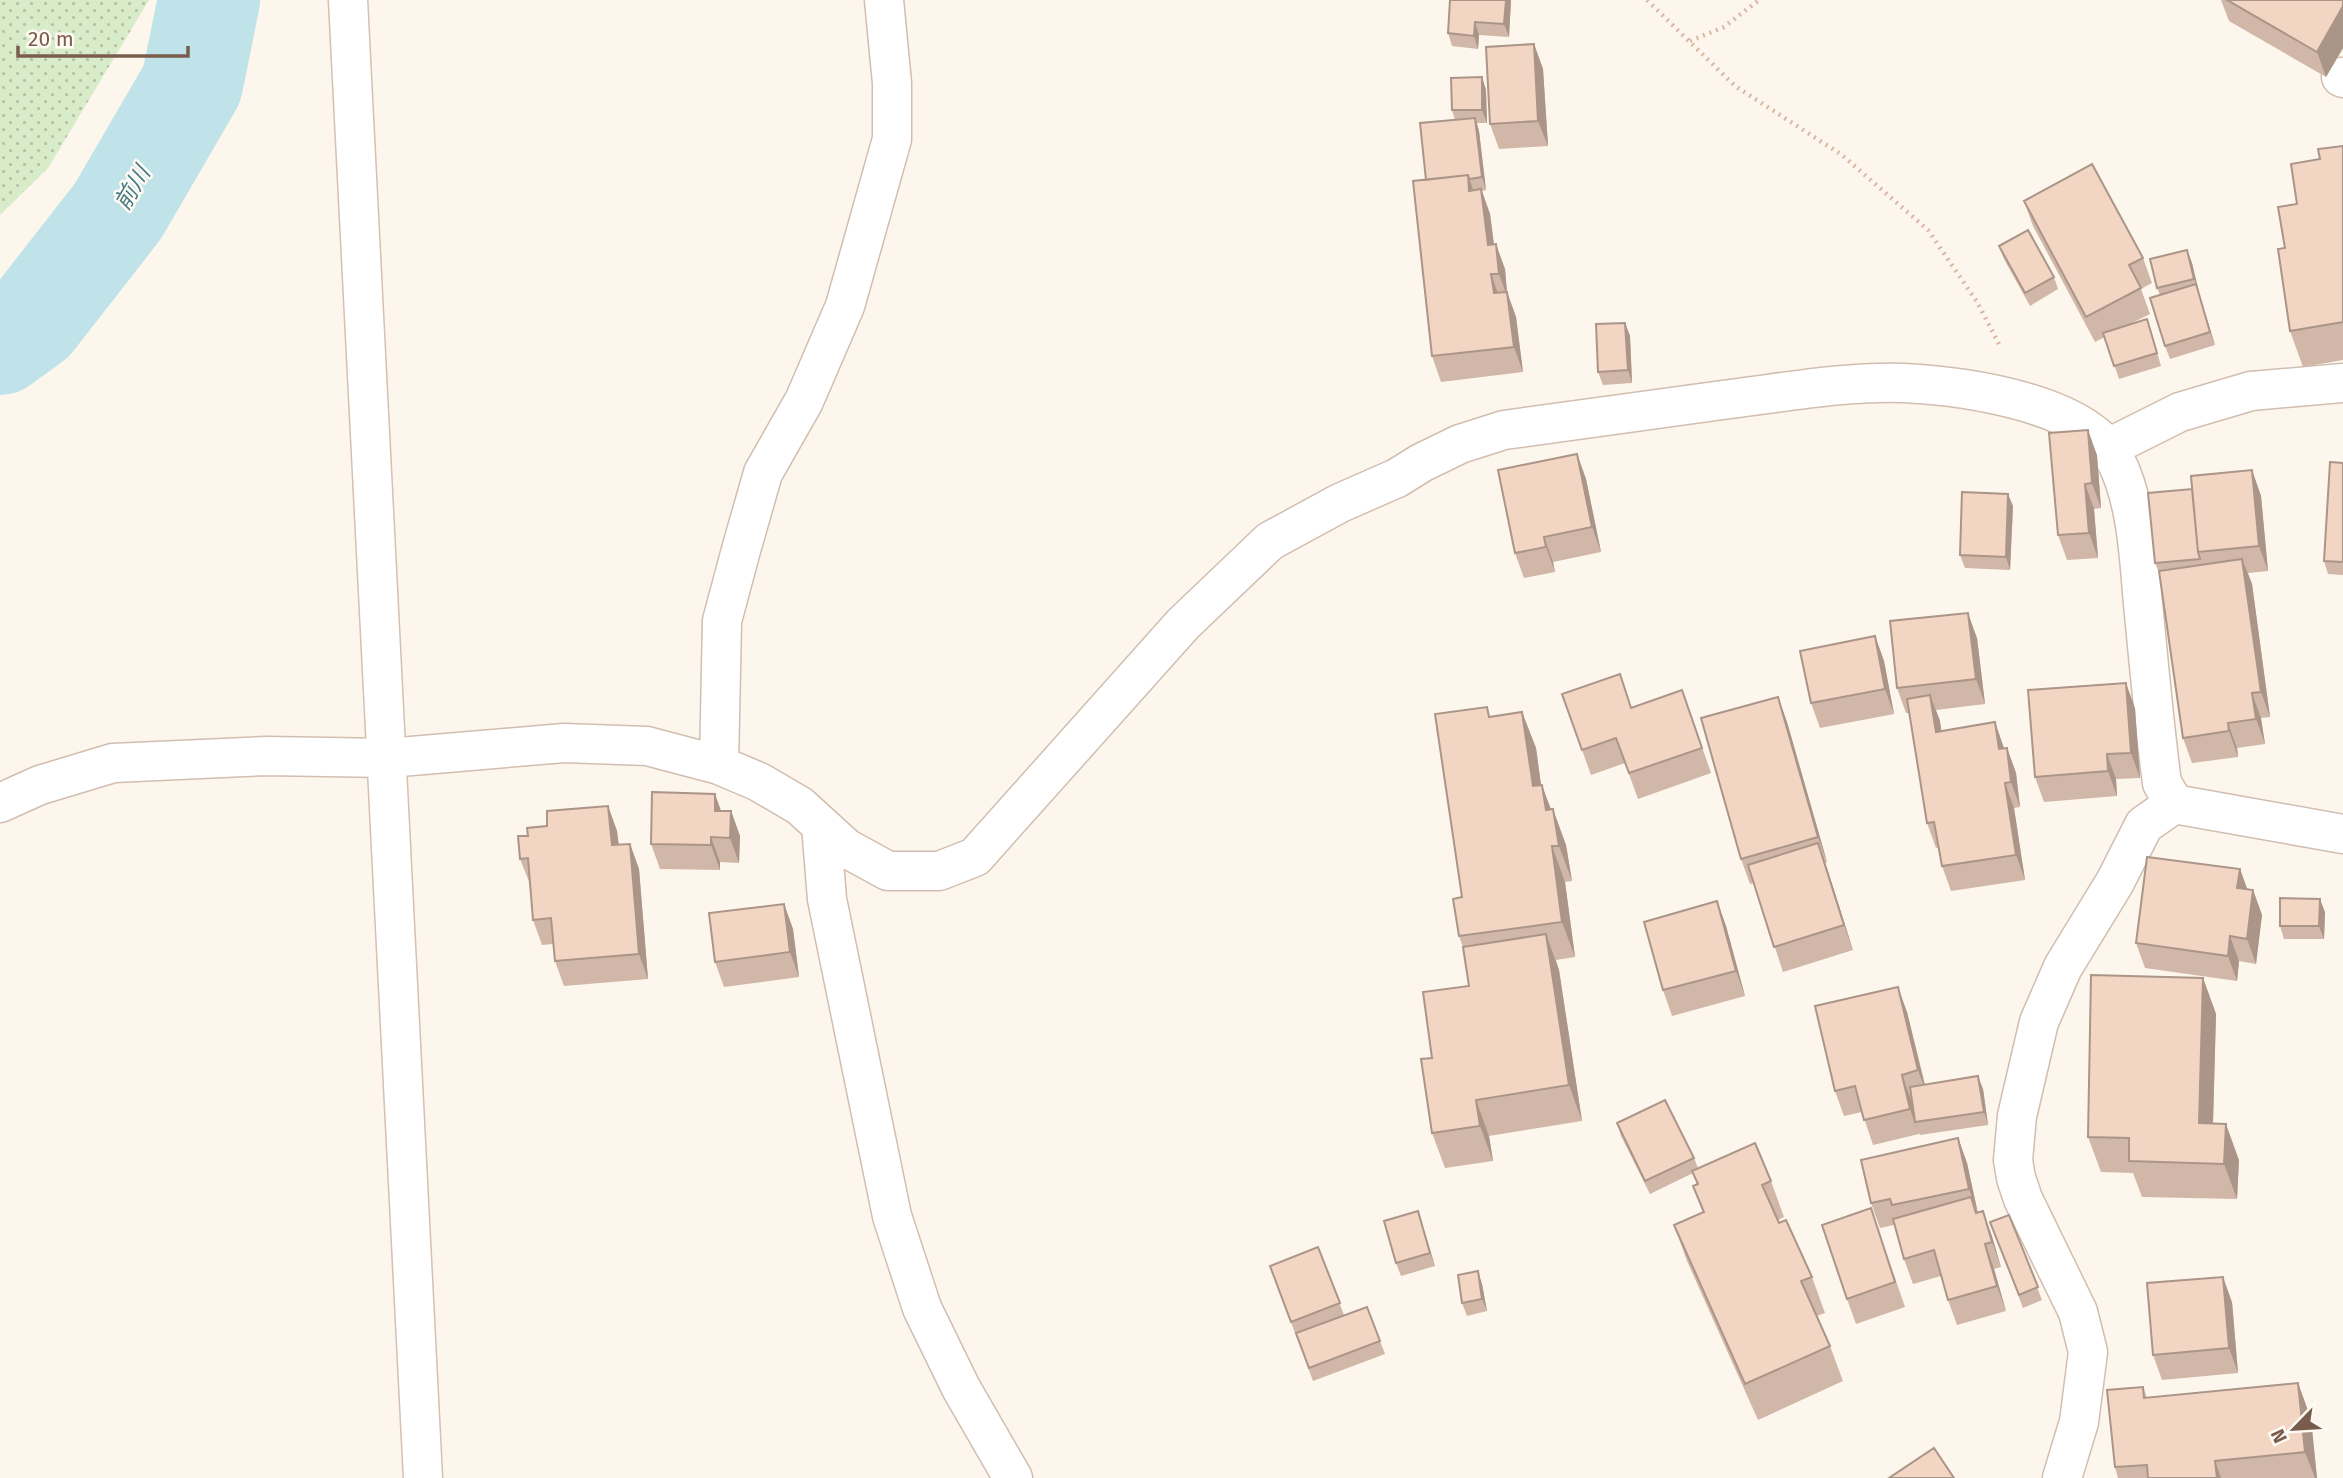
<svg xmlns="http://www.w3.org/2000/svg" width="2343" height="1478" font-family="'Fira Sans','Noto Sans JP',sans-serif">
	<defs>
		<pattern id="park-dots" width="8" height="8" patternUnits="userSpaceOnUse" patternTransform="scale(1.75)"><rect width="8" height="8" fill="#d8ecc9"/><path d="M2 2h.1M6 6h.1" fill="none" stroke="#b4c2a5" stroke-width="1.8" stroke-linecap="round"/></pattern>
	</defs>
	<rect width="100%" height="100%" fill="#fdf6ec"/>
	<path fill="url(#park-dots)" d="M0,0H149L48,168L0,215Z"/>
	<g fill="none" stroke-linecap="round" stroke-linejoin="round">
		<path stroke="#bfe3e8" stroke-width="102" d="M0,344L33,320L118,211L192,84L209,0"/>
		<g stroke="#d1beb0" stroke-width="41">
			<path id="street" d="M2341,77L2343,78
				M2108,448L2180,412L2251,391L2343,383
				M719,765L722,621L741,550L763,473L804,401L845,306L892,139V83L884,0
				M0,803L40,785L113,763L267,756L388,758L564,743L647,746L719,765L759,782L800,806L846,848L888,871H939L975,857L1183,624L1270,541L1340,503L1397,478L1421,463L1460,444L1504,430C1579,420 1654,410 1730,399C1786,392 1847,381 1904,383C1963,386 2085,402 2115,459C2137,501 2139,558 2143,604C2149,664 2154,724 2162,783L2174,804L2343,834
				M821,825L827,899L892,1216L922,1308L961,1388L1013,1478
				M2062,1478L2079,1422L2088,1352L2078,1312L2023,1199L2016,1178L2013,1160L2017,1116L2039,1022L2063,967L2115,882L2144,825L2174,804"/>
		</g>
		<g stroke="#d6c0b0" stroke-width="41">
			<path id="secondary" d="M348,0L423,1478"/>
		</g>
		<path stroke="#d9b8a5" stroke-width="4.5" stroke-dasharray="2 5" stroke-linecap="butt" d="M1647,0L1735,86L1842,155L1928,230L1977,302L2000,346
			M1690,41L1724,27L1759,0"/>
		<use href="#street" stroke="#fff" stroke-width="38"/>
		<use href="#secondary" stroke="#fff" stroke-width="38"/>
	</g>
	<path fill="#d1b7a8" d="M1450,0H1511L1509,37L1479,35L1478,49L1452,46L1448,33Z
		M2221,0H2343V48L2326,77L2229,21Z
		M1534,44L1543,69L1548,146L1499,149L1490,124Z
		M1482,77L1486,90L1487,123H1477L1479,131L1486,190L1482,191L1490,214L1494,244L1505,269L1507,292L1516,317L1523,372L1441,382L1432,356L1426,180L1455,120L1452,110Z
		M2343,146V360L2303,367L2290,331L2285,248L2320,159Z
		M2024,201L2143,258L2152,283L2141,289L2150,314L2130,324L2151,332L2161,366L2119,379L2105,337L2095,342L2033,226Z
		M1999,246L2054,277L2058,289L2030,306L2004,259Z
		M2187,250L2192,263L2198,292L2215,345L2170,359L2165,346L2160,295L2157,288Z
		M1625,323L1630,336L1632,383L1603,385L1598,372Z
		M1577,454L1586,479L1601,552L1553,562L1555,572L1524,578L1515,553Z
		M2097,455L2101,508L2094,509L2098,558L2067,560L2058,535Z
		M2343,463V575L2328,574L2324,561Z
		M2252,470L2261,496L2268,571L2248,573L2252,584L2270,717L2261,718L2265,744L2237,748L2238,757L2192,763L2183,738L2160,575L2155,563L2192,489Z
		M2013,506L2010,570L1965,568L1960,555Z
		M1875,636L1884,661L1894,714L1820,728L1811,703Z
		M1977,638L1985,704L1936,710L1940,721L1941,731L2004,749L2007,748L2016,773L2020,807L2014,808L2025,880L1951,891L1942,866L1939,847L1936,848L1927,823L1909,713H1906L1897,688Z
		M1562,694L1632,708L1691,715L1711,773L1638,799L1625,763L1591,775Z
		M1778,697L1787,722L1827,862L1825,863L1853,950L1783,972L1754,883L1750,884L1741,859Z
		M2135,708L2140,778L2116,779L2117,796L2044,802L2035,777Z
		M1522,712L1536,748L1541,785L1566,845L1572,881L1565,882L1575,957L1556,960L1559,970L1582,1121L1489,1136L1493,1161L1445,1168L1432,1133V1058L1469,986L1463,947L1459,936L1462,897L1491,717Z
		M608,806L617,831L619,845L630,844L639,869L648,979L564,986L555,961L553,944L542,945L533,920L530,884L520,859L547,826Z
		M731,811L740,836L739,863L720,862V870L660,869L651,844Z
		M2240,869L2247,889L2253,890L2262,915L2256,964L2239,961L2237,981L2145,968L2136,943Z
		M1717,901L1726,926L1745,996L1672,1016L1663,990Z
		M784,904L793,929L799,977L724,987L715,962Z
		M2325,912L2324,939H2284L2280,926Z
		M2203,978L2216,1014L2213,1124L2239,1160L2237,1199L2142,1197L2133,1173L2101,1172L2088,1137Z
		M1907,1012L1925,1084L1983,1089L1988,1125L1920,1135L1919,1133V1134L1873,1145L1862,1112L1844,1116L1835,1091Z
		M1617,1123L1694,1158L1698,1168L1771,1181L1784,1217L1778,1220L1812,1277L1825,1313L1817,1316L1830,1346L1843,1381L1758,1420L1687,1261L1674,1225L1703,1213L1693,1186L1697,1184L1693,1173L1650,1194L1621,1136Z
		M1958,1138L1967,1163L1978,1213L1983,1211L2001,1267L1994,1269L2006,1311L1957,1325L1948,1300L1941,1276L1913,1284L1904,1259L1894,1225L1880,1228L1871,1203Z
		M1871,1208L1905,1307L1856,1324L1847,1299Z
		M1418,1211L1435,1266L1401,1276L1396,1263Z
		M2009,1215L2042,1300L2023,1308L1990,1222Z
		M1318,1247L1344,1315L1367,1307L1385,1354L1313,1381L1270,1266Z
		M1482,1284L1487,1311L1467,1316L1462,1303Z
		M2232,1302L2238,1373L2162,1380L2153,1355Z
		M2298,1383L2311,1419L2317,1478H2118L2115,1467L2143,1387L2147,1398Z"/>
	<path fill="#aa9588" d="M1506,0H1511L1509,37L1504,24Z
		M2343,6V48L2326,77L2317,52Z
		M1475,22L1479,35L1478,49L1474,36Z
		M1534,44L1543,69L1548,146L1538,121Z
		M1482,77L1486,90L1487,123L1482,110Z
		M1475,118L1479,131L1486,190L1482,177Z
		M1468,175L1477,201L1469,191Z
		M1481,189L1490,214L1497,270L1488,245Z
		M1496,244L1505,269L1507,292L1516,317L1523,372L1514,347L1508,299L1499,274Z
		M2187,250L2192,263L2199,292L2194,279Z
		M1491,274L1500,299L1494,293Z
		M2196,284L2200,297L2215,345L2210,332Z
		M1625,323L1630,336L1632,383L1628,370Z
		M2088,430L2097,455L2101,508L2092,483Z
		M1577,454L1586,479L1601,552L1592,527Z
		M2252,470L2261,496L2268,571L2259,546Z
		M2085,484L2094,509L2098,558L2089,533Z
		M2008,494L2013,506L2010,570L2006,557Z
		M1544,537L1553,562L1555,572L1546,547Z
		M2242,559L2252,584L2270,717L2261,692Z
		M1968,613L1977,638L1985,704L1976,679Z
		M1875,636L1884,661L1894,714L1885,689Z
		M2126,683L2135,708L2140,778L2131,753Z
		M2252,693L2261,718L2265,744L2256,719Z
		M1930,695L1940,721L1945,757L1936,732Z
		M1778,697L1787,722L1827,862L1818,837Z
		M1522,712L1536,748L1546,822L1533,786Z
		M1995,722L2004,748L2008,774L1999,749Z
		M2228,723L2237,748L2238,757L2229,731Z
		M2007,748L2016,773L2020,807L2011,782Z
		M2107,754L2116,779L2117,796L2108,771Z
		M2005,783L2014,808L2025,880L2016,855Z
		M1542,785L1555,821L1559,846L1546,810Z
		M715,794L724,819L715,811Z
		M608,806L617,831L621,870L612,845Z
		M1553,809L1566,845L1572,881L1559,846Z
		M731,811L740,836L739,863L730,838Z
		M711,837L720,862V870L711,845Z
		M1818,843L1827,868L1853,950L1844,925Z
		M630,844L639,869L648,979L639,954Z
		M1552,846L1565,882L1575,957L1562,922Z
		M2240,869L2249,894L2237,888Z
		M2253,890L2262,915L2256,964L2247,939Z
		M2320,899L2325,912L2324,939L2319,926Z
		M1717,901L1726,926L1745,996L1736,971Z
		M784,904L793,929L799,977L790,952Z
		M1546,934L1559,970L1582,1121L1569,1085Z
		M2230,936L2239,961L2237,981L2228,956Z
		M2203,978L2216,1014L2212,1159L2199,1123Z
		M1898,987L1907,1012L1927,1095L1918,1070Z
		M1902,1075L1911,1100L1916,1122H1915L1919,1134L1910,1109Z
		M1978,1076L1983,1089L1988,1125L1984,1112Z
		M1476,1100L1489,1136L1493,1161L1480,1126Z
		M2226,1124L2239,1160L2237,1199L2224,1164Z
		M1958,1138L1967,1163L1978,1214L1969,1189Z
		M1418,1211L1422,1224L1435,1266L1430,1253Z
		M1983,1211L1992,1236L2001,1267L1992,1242Z
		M1985,1244L1994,1269L2006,1311L1997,1286Z
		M1478,1271L1482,1284L1487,1311L1482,1299Z
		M2223,1277L2232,1302L2238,1373L2229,1348Z
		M2298,1383L2311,1419L2317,1478H2315L2305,1452Z
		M2215,1461L2221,1478H2217Z"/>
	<path fill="#f3d5c3" stroke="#aa9588" stroke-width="2" d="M1450,0H1506L1504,24L1475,22L1474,36L1448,33Z
		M2227,0H2343V6L2317,52Z
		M1534,44L1538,121L1490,124L1486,47Z
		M1482,77V110H1452L1451,78Z
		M1475,118L1482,177L1469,179L1468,175L1426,180L1420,123Z
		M2343,146V322L2290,331L2278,249L2285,248L2278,207L2297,204L2291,164L2320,159L2318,149Z
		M2092,164L2143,258L2129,265L2141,288L2086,317L2024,201Z
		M1468,175L1469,191L1481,189L1488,245L1496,244L1499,274H1491L1494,293L1507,292L1514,347L1432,356L1413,181Z
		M2028,230L2054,277L2025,293L1999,246Z
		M2187,250L2194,279L2157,288L2150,259Z
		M2196,284L2210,332L2165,346L2150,298Z
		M2147,319L2157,353L2114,366L2103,333Z
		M1625,323L1628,370L1598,372L1596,324Z
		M2088,430L2092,483L2085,484L2089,533L2058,535L2049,433Z
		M1577,454L1592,527L1544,537L1546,547L1515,553L1498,470Z
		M2330,462L2343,463V562L2324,561Z
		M2252,470L2259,546L2198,552L2191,476Z
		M2192,489L2198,552L2200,559L2155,563L2148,493Z
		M1962,492L2008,494L2006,557L1960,555Z
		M2242,559L2261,692L2252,693L2256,719L2228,723L2229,731L2183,738L2159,571Z
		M1968,613L1976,679L1897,688L1890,621Z
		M1875,636L1885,689L1811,703L1800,651Z
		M1620,674L1631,708L1682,690L1702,748L1629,773L1616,738L1582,750L1562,694Z
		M2126,683L2131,753L2107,754L2108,771L2035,777L2028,690Z
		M1930,695L1936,732L1995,722L1999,749L2007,748L2011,782L2005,783L2016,855L1942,866L1934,822L1927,823L1907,699Z
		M1778,697L1818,837L1741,859L1701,718Z
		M1487,707L1489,717L1522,712L1533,786L1542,785L1546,810L1553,809L1559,846H1552L1562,922L1459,936L1453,899L1462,897L1435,714Z
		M652,792L715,794V811H731L730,838L711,837V845L651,844Z
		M608,806L612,845L630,844L639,954L555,961L551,918L533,920L528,858L520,859L518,836H528L527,828L547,826V811Z
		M1818,843L1844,925L1774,947L1748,865Z
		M2147,857L2240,869L2237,888L2253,890L2247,939L2230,936L2228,956L2136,943Z
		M2280,898L2320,899L2319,926H2280Z
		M1717,901L1736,971L1663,990L1644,922Z
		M784,904L790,952L715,962L709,913Z
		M1546,934L1569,1085L1476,1100L1480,1126L1432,1133L1421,1059L1432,1058L1423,992L1469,986L1463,947Z
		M2091,975L2203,978L2199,1123L2226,1124L2224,1164L2129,1161V1138L2088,1137Z
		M1898,987L1918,1070L1902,1075L1910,1109L1864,1120L1855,1086L1835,1091L1815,1006Z
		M1978,1076L1984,1112L1915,1122L1910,1087Z
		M1665,1100L1694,1158L1645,1181L1617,1123Z
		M1958,1138L1969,1189L1892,1205L1890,1199L1871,1203L1861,1160Z
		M1755,1143L1771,1181L1762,1185L1779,1223L1786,1220L1812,1277L1801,1281L1830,1346L1745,1384L1674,1225L1704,1212L1693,1186L1698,1184L1692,1171Z
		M1971,1197L1976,1213L1983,1211L1992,1242L1985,1244L1997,1286L1948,1300L1934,1250L1904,1259L1893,1219Z
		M1871,1208L1895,1282L1847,1299L1822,1225Z
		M1418,1211L1430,1253L1396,1263L1384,1221Z
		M2009,1215L2038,1287L2019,1295L1990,1222Z
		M1318,1247L1340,1303L1291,1322L1270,1266Z
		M1478,1271L1482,1299L1462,1303L1458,1275Z
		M2223,1277L2229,1348L2153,1355L2147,1283Z
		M1367,1307L1380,1341L1309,1368L1296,1333Z
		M2298,1383L2305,1452L2215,1461L2217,1478H2148L2147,1465L2115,1467L2107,1390L2143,1387L2144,1398Z
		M1934,1448L1954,1478H1889Z"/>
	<g text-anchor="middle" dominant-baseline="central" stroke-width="5" stroke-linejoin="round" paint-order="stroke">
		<g font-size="23" font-style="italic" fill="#437c86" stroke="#fffaf3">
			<text transform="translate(132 188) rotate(-59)">前川</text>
		</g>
	</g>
	<g transform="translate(2294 1429) rotate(245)" stroke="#fffaf3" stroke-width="5" paint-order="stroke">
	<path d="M0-5L12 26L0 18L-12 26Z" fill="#7a5c4d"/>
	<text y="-10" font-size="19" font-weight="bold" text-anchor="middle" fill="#7a5c4d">N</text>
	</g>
	<path d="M18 46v10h170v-10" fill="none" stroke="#7a5c4d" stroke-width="3.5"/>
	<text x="28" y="46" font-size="21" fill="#7a5c4d" stroke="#fffaf3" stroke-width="5" paint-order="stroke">20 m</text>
</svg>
